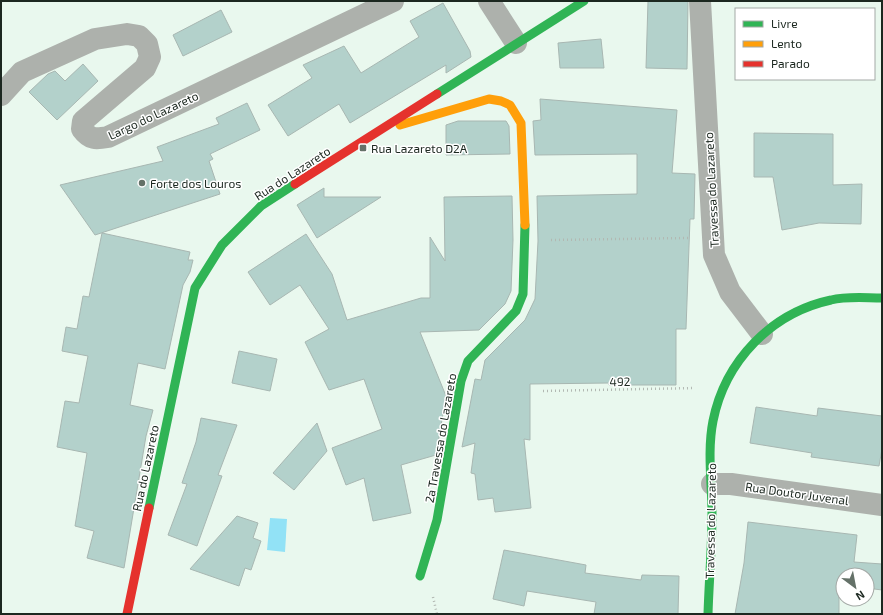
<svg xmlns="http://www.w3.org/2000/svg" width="883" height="615" font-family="'Exo 2',sans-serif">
	<rect width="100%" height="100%" fill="#e9f8ee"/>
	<path fill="#92e2f6" d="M270,518L287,519L285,552L267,550Z"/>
	<path fill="#b3d1cb" stroke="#a8b7b2" d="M648,1H688L687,69L646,68Z
		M443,3L470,51L471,57L446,73V65L350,123L339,104L288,136L268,105L312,78L303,65L344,46L361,73L419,37L410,21Z
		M221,10L232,32L183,56L173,35Z
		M601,39L604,68H560L558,43Z
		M83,64L98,81L57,120L29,92L48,74L55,71L65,81Z
		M540,99L677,110L672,173L695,174L694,219H690L686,329H676V385H609V383L530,384V440L524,439L531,508L495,512L493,498L478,500L475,474L471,473L475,443L462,447L475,379L481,380L485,360L525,320L535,299L538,241L537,196L637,194V154L535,155L533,121L541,120Z
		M247,103L260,130L210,154L213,159L209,161L220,194L95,235L60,185L163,161L157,147L219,124L216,118Z
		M458,121H506L509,126L510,154L446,155V125Z
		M754,133L833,134V185L862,184L861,224L819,223L782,230L773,177H754Z
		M324,188V197H381L317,238L297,205Z
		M512,196L513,240L511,291L505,304L479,330L420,332L446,396L436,455L401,465L411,513L373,521L364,478L346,485L332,448L382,429L364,379L329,390L305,342L329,329L300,285L270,305L248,272L306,234L332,274L347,320L421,298H430V237L445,261L444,197Z
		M102,233L190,252L188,260H193L190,272L183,285L165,369L138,363L130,405L153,410L146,436L124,568L87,558L94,531L75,526L87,453L57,447L65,401L79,403L88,356L62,351L66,327L77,329L83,296L89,297Z
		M239,351L277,359L270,391L232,383Z
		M756,407L817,416L818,408L882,416V449L879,466L811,457L812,453L750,443Z
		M201,418L237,425L218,475L222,476L197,546L168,535L187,484L182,483L196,442Z
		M317,423L327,451L294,490L273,473Z
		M237,516L258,523L253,538L261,541L251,570L245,568L239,586L190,569Z
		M748,522L857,535L854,562L882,564V590L867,588V575H843V587L839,586V614H735L744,563Z
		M504,550L586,565L585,573L641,580L642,575L679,576L678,614H594L596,602L527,591L524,606L493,599Z"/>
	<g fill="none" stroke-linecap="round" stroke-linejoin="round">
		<path stroke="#b2b8b2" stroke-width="2.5" stroke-dasharray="1 3" stroke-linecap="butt" d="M551,240L688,238
			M543,391L695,388
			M433,597L437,614"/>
		<path stroke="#adb1ac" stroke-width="22" d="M489,1L516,43
			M700,1L714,255L730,292L762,334
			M1,95L22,72L95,39L127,34L139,36L147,44L150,57L145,68L83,121L82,129C90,140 96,139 108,137L393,1
			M712,484H731L882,505"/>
		<path stroke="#30b455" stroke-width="9" d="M437,94L584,1
			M149,508L195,288L222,245L261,206L295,184
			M420,576L437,520L461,381L468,361L516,311L523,294L525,225
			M708,614C709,581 712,548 712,514C712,484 707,451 713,421C725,361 771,313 831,300C847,296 865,298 882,298"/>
		<path stroke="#ff9f0a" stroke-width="9" d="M400,125L489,99L501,101L510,105L521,123L525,225"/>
		<path stroke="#e5322d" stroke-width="9" d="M295,184L437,94
			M127,614L149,508"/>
	</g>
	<g fill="#647168" stroke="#fff" stroke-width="1.5">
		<rect x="359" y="144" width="8" height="8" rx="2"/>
		<circle cx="142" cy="183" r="4"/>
	</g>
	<g text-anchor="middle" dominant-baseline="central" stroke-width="3" stroke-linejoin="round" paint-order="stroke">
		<g font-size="12" fill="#1c2820" stroke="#fff">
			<text transform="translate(153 115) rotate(-25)">Largo do Lazareto</text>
			<text transform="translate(292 173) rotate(-33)">Rua do Lazareto</text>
			<text transform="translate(711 190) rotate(-93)">Travessa do Lazareto</text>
			<text transform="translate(620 381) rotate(-1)">492</text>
			<text transform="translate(440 438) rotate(-80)">2a Travessa do Lazareto</text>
			<text transform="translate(145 468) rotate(-78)">Rua do Lazareto</text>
			<text transform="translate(797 493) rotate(8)">Rua Doutor Juvenal</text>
			<text transform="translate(710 521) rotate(-89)">Travessa do Lazareto</text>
		</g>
		<g font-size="12" fill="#1c2820" stroke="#fff" text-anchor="start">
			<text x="371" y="148">Rua Lazareto D2A</text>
			<text x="150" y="183">Forte dos Louros</text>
		</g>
	</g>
	<rect width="883" height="615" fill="none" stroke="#1c2820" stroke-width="4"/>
	<rect x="735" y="8" width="140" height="72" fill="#ffffff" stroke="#a4a9a6"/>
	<rect x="743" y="21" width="20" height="6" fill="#30b455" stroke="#a4a9a6"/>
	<text x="771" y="28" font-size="12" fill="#1c2820">Livre</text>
	<rect x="743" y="41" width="20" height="6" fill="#ff9f0a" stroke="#a4a9a6"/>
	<text x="771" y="48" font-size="12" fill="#1c2820">Lento</text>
	<rect x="743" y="61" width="20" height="6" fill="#e5322d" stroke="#a4a9a6"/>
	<text x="771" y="68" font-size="12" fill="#1c2820">Parado</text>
	<g transform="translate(855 587) rotate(148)"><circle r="19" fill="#ffffff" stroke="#a4a9a6"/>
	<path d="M0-3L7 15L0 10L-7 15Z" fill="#647168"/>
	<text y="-6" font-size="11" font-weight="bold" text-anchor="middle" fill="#1c2820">N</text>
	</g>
</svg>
